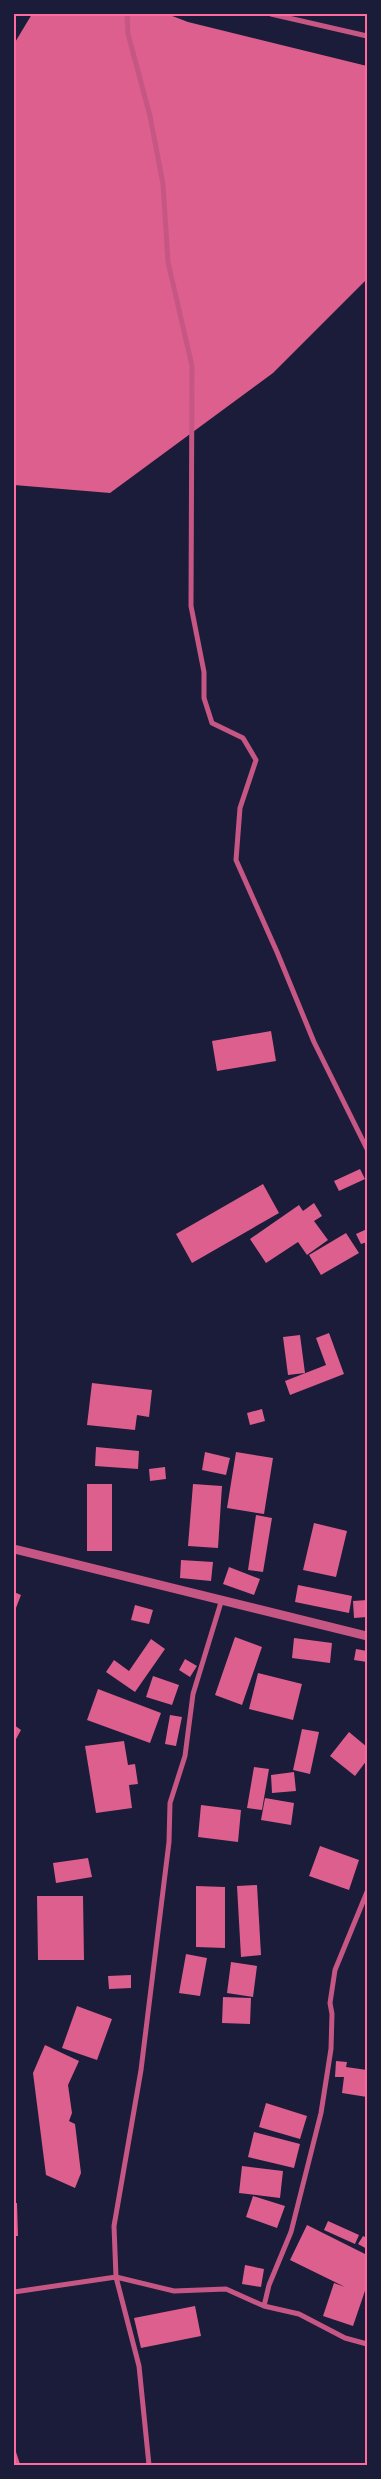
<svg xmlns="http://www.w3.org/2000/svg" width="381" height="2479" font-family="'Open Sans',sans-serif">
	<rect width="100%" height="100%" fill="#1b1b3a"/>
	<path fill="#dd5f8e" d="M32,14H167L188,22L367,66V279L273,373L110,493L14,485V44Z
		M271,1031L276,1061L217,1071L212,1041Z
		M360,1169L365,1179L339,1191L334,1181Z
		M263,1184L279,1213L192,1263L176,1234Z
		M314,1203L322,1216L314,1221L328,1240L307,1255L298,1242L266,1263L250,1239L299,1205L303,1211Z
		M367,1229V1242L361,1244L356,1234Z
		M346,1233L359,1253L321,1275L309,1255Z
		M329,1333L344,1374L290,1395L285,1381L326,1365L316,1338Z
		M300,1335L305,1373L288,1375L283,1337Z
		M92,1383L152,1390L149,1417L137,1415L135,1430L87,1425Z
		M262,1409L265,1421L250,1425L247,1413Z
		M96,1447L139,1451L138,1469L95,1466Z
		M205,1452L230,1458L226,1475L202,1470Z
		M236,1452L273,1458L264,1514L227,1508Z
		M165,1467L166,1479L150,1481L149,1469Z
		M87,1484H112V1551H87Z
		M193,1484L222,1486L218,1548L188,1546Z
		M256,1515L272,1518L263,1572L248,1570Z
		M314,1523L347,1531L336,1577L303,1570Z
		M181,1560L213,1562L211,1581L180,1578Z
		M229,1567L260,1579L254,1595L223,1584Z
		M298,1585L352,1596L349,1613L295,1602Z
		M14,1592L21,1595L14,1613Z
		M367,1600V1617L354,1618L353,1601Z
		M135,1605L153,1610L149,1624L131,1620Z
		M235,1637L262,1647L242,1705L215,1695Z
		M294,1638L332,1643L330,1663L292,1658Z
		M151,1639L165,1649L135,1692L106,1672L114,1660L129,1671Z
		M356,1649L367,1651V1662L354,1660Z
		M185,1659L197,1666L190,1677L179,1670Z
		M258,1673L302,1684L293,1720L249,1709Z
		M153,1676L179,1685L172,1705L146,1697Z
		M98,1689L161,1713L150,1743L87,1720Z
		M170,1715L182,1717L176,1746L165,1744Z
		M14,1725L21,1730L15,1741L14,1740Z
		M302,1729L319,1732L310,1774L293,1770Z
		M349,1732L367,1747V1760L355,1776L330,1756Z
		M124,1741L128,1765L135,1764L138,1784L129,1785L132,1808L96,1813L85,1746Z
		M254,1767L269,1769L262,1810L247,1808Z
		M294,1772L296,1791L272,1793L271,1775Z
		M265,1798L294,1803L291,1825L261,1820Z
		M201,1805L241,1810L238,1842L198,1837Z
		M320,1846L359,1860L349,1890L309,1876Z
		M88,1858L92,1877L56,1883L53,1863Z
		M257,1885L261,1955L241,1957L237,1886Z
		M196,1886L225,1887V1948L196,1947Z
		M37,1896H83L84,1960H38Z
		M186,1954L207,1958L200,1996L179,1993Z
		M231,1962L257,1966L253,1997L227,1993Z
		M131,1975V1988L109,1989L108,1976Z
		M223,1997L251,1998L250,2024L222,2023Z
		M77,2006L112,2019L97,2060L62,2048Z
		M45,2045L79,2061L68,2085L72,2113L69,2121L75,2124L81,2173L75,2188L46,2175L33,2073Z
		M336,2061L347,2062L346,2067L367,2070V2097L342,2093L344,2077H335Z
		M266,2103L307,2116L300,2139L259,2127Z
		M254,2132L300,2144L294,2168L248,2157Z
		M242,2166L283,2171L280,2198L239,2193Z
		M253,2196L285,2206L277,2228L246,2217Z
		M14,2203H17L18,2236H14Z
		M328,2221L359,2235L355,2244L324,2230Z
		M307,2225L367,2255V2285L353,2326L323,2316L334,2283L345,2287L290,2260Z
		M363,2236L367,2238V2249L358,2244Z
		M245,2265L264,2269L261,2287L242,2284Z
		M195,2306L201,2336L141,2348L134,2318Z
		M14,2446L20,2464L16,2465H14Z"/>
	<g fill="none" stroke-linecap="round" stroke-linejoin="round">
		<path stroke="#c65784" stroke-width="5" d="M127,14L128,34L150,116L163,184L168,262L192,366L191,606L204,672V698L212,723L243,738L256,760L240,808L236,860L277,952L314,1042L367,1149
			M271,14L367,36
			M14,2292L116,2277L174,2291L226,2289L264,2306L299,2314L345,2338L367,2344
			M264,2306L269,2285L291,2232L321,2113L331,2049L332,2014L330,2003L335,1970L367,1892
			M149,2465L139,2366L116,2277L114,2226L141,2070L169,1842L170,1803L185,1756L193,1694L222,1599"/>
		<path stroke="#c65784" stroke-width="9" d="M14,1549L367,1636"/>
	</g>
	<rect width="381" height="2479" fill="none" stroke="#1b1b3a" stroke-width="30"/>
	<rect x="15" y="15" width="351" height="2449" fill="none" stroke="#ff6b9d" stroke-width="2"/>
</svg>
